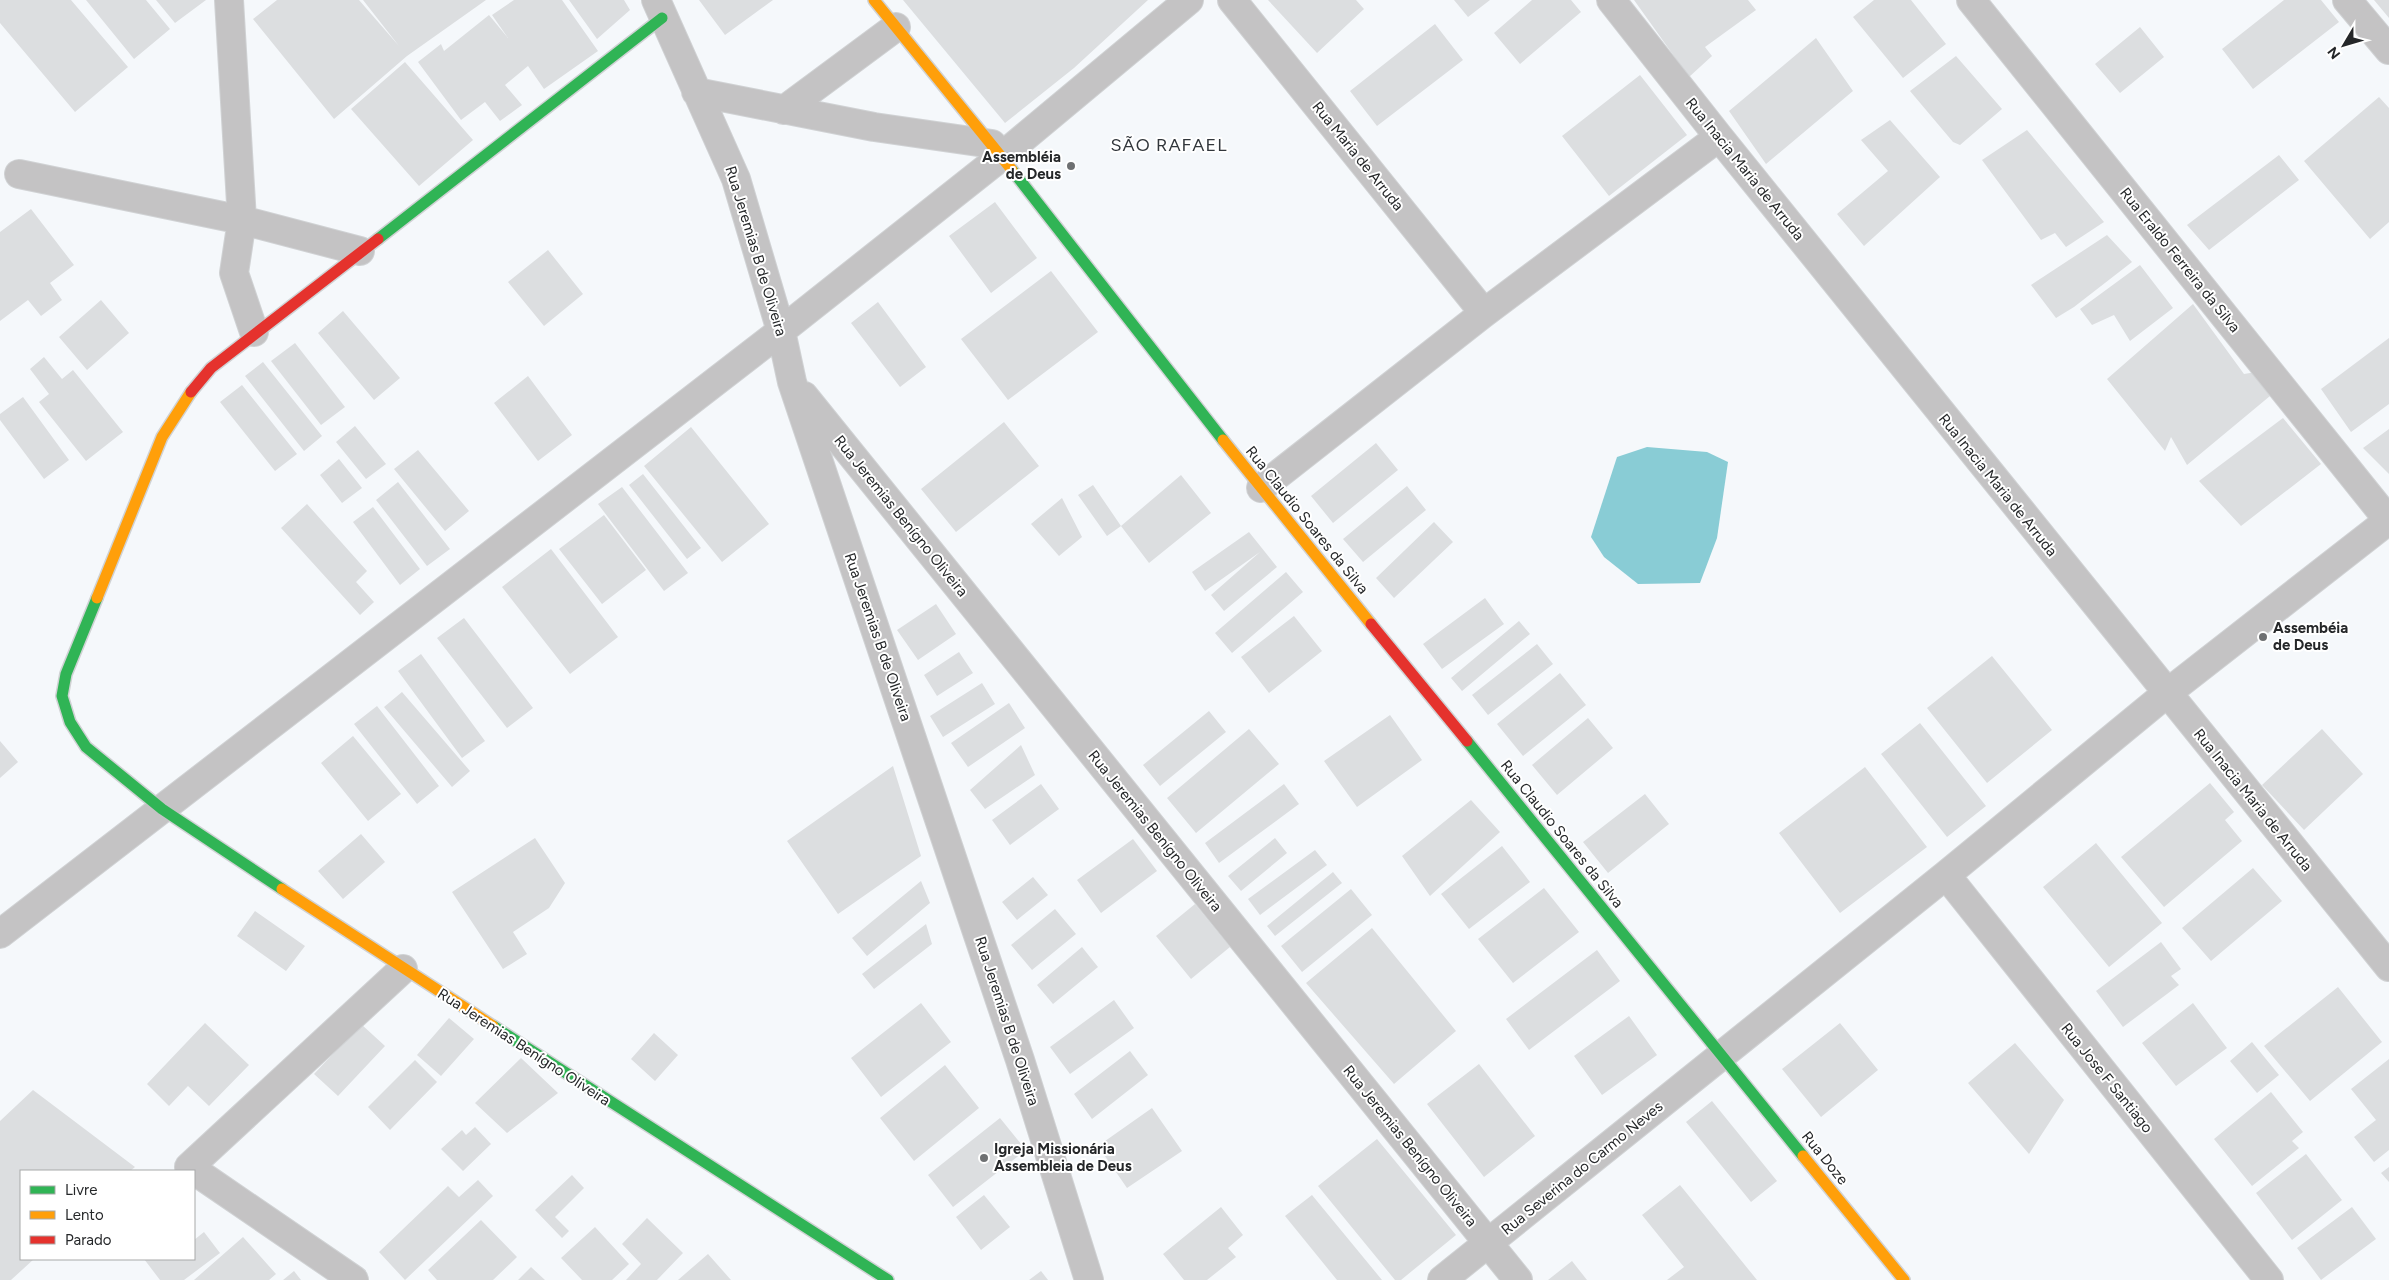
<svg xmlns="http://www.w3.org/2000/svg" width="2389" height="1280" font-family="Figtree,sans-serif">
	<rect width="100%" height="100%" fill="#f5f8fb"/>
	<path fill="#89ccd5" d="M1647,447L1707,452L1728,462L1717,538L1700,583L1638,584L1604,557L1591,537L1617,457Z"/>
	<path fill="#dcdee0" d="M0,0H71L128,67L75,112L0,23Z
		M86,0H146L170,29L134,59Z
		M156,0H206L175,23Z
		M277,0H359L399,46L363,0H486L407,56L334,119L253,19Z
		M514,0H562L598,51L544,89L528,66L505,85L522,105L500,121L485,102L461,120L418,62L441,44L444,51L489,15L508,38L492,15Z
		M569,0H624L630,10L597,39Z
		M699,0H773L725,35Z
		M903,0H1148L1074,68L1005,123Z
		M1268,0H1356L1364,9L1317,53Z
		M1454,0H1490L1468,17Z
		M1532,0H1571L1581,12L1520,64L1494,33Z
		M1634,0H1748L1756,10L1705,47L1712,56L1689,77Z
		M1874,0H1911L1946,44L1903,78L1853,17Z
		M2284,0H2321L2339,22L2253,89L2222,49Z
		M2374,0H2389V18Z
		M1435,24L1463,60L1377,126L1350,91Z
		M2140,27L2164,57L2120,93L2095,64Z
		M1816,38L1853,91L1766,164L1729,111Z
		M1956,56L2002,109L1960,145L1953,142L1910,91Z
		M405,62L473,140L419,186L351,109Z
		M1640,75L1687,135L1609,196L1562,136Z
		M2379,97L2389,108V222L2370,239L2304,161Z
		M1890,120L1940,177L1864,246L1837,214L1888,171L1861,140Z
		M2027,130L2104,222L2066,247L2055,233L2041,240L1982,160Z
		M2279,155L2299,180L2209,250L2187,225Z
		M995,202L1037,258L991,293L949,236Z
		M31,209L74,265L50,283L62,300L41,316L28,300L0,321V232Z
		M2107,235L2132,262L2074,307L2056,318L2031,285Z
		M548,250L583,294L544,326L508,282Z
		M2140,265L2173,308L2130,341L2114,315L2092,325L2080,309Z
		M1051,271L1098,332L1008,400L961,339Z
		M101,300L129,333L87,370L59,337Z
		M878,302L926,367L900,387L851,323Z
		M2193,304L2244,374L2256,372L2270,396L2187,465L2171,437L2165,451L2107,379Z
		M343,311L400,378L374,400L318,333Z
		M2389,338V404L2351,432L2321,389Z
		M295,343L345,407L321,425L271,361Z
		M44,357L62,379L73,370L123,432L86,461L39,402L49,394L30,369Z
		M263,362L322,436L304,451L245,376Z
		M528,376L572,435L538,461L494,403Z
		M242,385L297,454L275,471L220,402Z
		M23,397L69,460L44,479L0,420V414Z
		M2283,418L2321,464L2241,526L2199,481Z
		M1004,422L1039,466L956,532L921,489Z
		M355,426L386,464L366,479L336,442Z
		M691,427L769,524L722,562L644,466Z
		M2389,429V474L2363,448Z
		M1376,443L1398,470L1333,523L1311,496Z
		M418,450L469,511L445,531L394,469Z
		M339,459L362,488L342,503L320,475Z
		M643,474L701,548L687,559L629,485Z
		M1181,475L1211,513L1149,563L1121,526Z
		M398,482L450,549L427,566L376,500Z
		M1093,485L1121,526L1107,536L1078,495Z
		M1407,486L1426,510L1363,562L1343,539Z
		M622,487L688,573L664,591L598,504Z
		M1062,498L1082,537L1059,556L1031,524Z
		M307,504L367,571L356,582L374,602L360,615L281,528Z
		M373,507L420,569L400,585L353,522Z
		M604,515L646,570L602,604L559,549Z
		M1434,522L1453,542L1394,598L1376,578Z
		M1249,532L1277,567L1224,611L1211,595L1260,552L1205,591L1192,572Z
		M551,549L618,637L570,674L502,587Z
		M1286,572L1303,592L1232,653L1215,633Z
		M1485,598L1504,624L1442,669L1423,644Z
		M936,604L956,634L918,660L897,630Z
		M1294,616L1322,651L1269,693L1241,657Z
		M464,618L533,708L507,728L437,638Z
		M1519,621L1530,634L1462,691L1451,678Z
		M1537,644L1553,664L1488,715L1472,695Z
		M959,652L973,673L937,696L924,675Z
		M421,654L485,741L462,758L398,671Z
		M1992,656L2052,730L1987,783L1927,708Z
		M1560,673L1586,705L1523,756L1497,724Z
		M982,683L995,704L943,737L930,716Z
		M402,692L470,771L452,787L384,707Z
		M1009,703L1025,728L968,767L951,743Z
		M377,706L439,786L417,804L354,724Z
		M1209,711L1226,732L1160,786L1143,765Z
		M1390,715L1422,760L1357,807L1324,761Z
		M1588,718L1613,748L1557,795L1532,765Z
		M1920,723L1986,806L1947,837L1881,754Z
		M1249,729L1279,764L1196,833L1167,798Z
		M2322,729L2363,774L2304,830L2262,785Z
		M353,736L401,794L368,821L321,763Z
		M0,741L18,762L0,778Z
		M1021,745L1035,775L985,809L970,790Z
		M893,766L921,856L838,914L787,841Z
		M1865,767L1927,847L1840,913L1779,833Z
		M2210,783L2234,812L2225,820L2242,841L2164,907L2121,857Z
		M1041,784L1059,809L1010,845L992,820Z
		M1284,784L1299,804L1219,863L1205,843Z
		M1645,794L1669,824L1608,873L1583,842Z
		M1471,800L1500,832L1430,896L1402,856Z
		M361,834L385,862L343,899L318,871Z
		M535,838L565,883L549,908L513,932L527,954L503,969L452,892Z
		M1275,838L1287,853L1241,891L1228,876Z
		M1133,839L1157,871L1101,913L1077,880Z
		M2096,843L2162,923L2109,967L2043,887Z
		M1502,846L1530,882L1469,929L1441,894Z
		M1315,850L1327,865L1260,915L1248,899Z
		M2253,868L2282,901L2211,961L2182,928Z
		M1333,872L1342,883L1275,936L1267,926Z
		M1033,877L1048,895L1017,920L1002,902Z
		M921,881L930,903L867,956L852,938Z
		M1544,888L1579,932L1513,983L1478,939Z
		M1351,889L1372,915L1302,972L1281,946Z
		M1195,904L1230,947L1191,979L1156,936Z
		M1055,909L1076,934L1032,970L1011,945Z
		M255,911L305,946L286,971L237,936Z
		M926,924L932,944L874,989L862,974Z
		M1372,928L1456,1031L1394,1084L1306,983Z
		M2161,942L2181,969L2171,976L2179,985L2123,1027L2096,991Z
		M1082,947L1098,967L1053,1004L1037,985Z
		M1597,950L1620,981L1529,1050L1506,1019Z
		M2338,987L2382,1042L2310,1101L2264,1046Z
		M1114,1000L1134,1028L1070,1074L1050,1047Z
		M921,1003L951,1042L881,1097L851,1058Z
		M2193,1003L2227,1048L2176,1086L2142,1043Z
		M1629,1016L1657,1055L1602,1095L1574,1056Z
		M449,1018L474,1039L441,1076L417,1055Z
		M205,1023L249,1065L209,1106L188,1086L169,1106L147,1084Z
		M1840,1023L1878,1070L1821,1117L1782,1069Z
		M361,1024L385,1046L338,1096L314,1074Z
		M654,1033L678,1055L655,1081L631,1059Z
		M2252,1042L2279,1075L2257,1093L2230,1061Z
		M2015,1043L2064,1100L2029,1154L1968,1083Z
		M1130,1051L1148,1075L1092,1119L1074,1094Z
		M521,1058L558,1093L507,1133L475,1103Z
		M2389,1059V1150L2374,1162L2354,1137L2376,1120L2351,1089Z
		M415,1060L437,1082L390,1130L368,1107Z
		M1479,1064L1535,1136L1484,1177L1427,1104Z
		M945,1065L979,1108L914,1161L880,1118Z
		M33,1090L135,1167L130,1171H21V1259H34L11,1280H0V1121Z
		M2271,1092L2303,1132L2292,1141L2299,1148L2252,1186L2214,1139Z
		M1712,1101L1777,1181L1751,1202L1686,1122Z
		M1152,1108L1182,1151L1127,1188L1098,1146Z
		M1000,1118L1026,1150L953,1207L928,1175Z
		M475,1127L491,1144L463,1171L441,1149L462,1130L466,1135Z
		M1377,1139L1456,1235L1401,1280H1395L1318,1186Z
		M2306,1154L2342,1200L2292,1240L2256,1193Z
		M2389,1167V1182L2381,1173Z
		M572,1175L584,1188L555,1217L569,1231L562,1238L535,1210Z
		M478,1180L493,1196L405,1280L379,1252L448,1186L459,1197Z
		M1680,1185L1757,1280H1667L1684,1267L1642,1215Z
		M984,1195L1010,1227L981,1250L956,1217Z
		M1312,1195L1382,1280H1337L1285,1216Z
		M1221,1207L1243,1235L1228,1248L1236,1257L1207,1280H1184L1163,1254Z
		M2352,1207L2376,1239L2321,1280L2297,1248Z
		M647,1218L683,1253L657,1280H626L641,1264L622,1244Z
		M481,1220L517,1257L493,1280H437L428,1270Z
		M595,1227L629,1264L612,1280H582L561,1258Z
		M204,1232L220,1253L184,1280H160L144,1259H194V1240Z
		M243,1237L276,1274L269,1280H194Z
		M708,1254L731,1280H678Z
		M1572,1261L1587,1280H1548Z
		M531,1267L545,1280H518Z
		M294,1271L301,1280H283Z
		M1041,1271L1048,1280H1029Z"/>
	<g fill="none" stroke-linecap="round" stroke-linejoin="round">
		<g stroke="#d0d2d4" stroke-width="30">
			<path id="street" d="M229,0L242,220L360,251
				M656,0L736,179L781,331L792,382L1020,1060L1089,1280
				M1232,0L1484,313
				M1611,0L1719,137L2389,967
				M1971,0L2389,521
				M2347,0L2389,50
				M696,92L874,127L992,144
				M784,110L896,27
				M19,174L242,220L234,273L254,332
				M804,396L1518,1280
				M1261,488L1484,313L1719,137
				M1946,875L2269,1280
				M0,934L781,331L1002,156L1189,0
				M354,1280L189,1167L403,969
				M1442,1280L1946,875L2166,694L2389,520"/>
		</g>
		<g stroke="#d0d2d4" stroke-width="14">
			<path id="fast" d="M1012,170L1223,440
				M378,239L662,18
				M97,598L66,674L62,696L70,722L86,747L162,809L282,889
				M1467,741L1803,1156
				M493,1026L888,1280"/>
		</g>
		<g stroke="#d0d2d4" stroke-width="14">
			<path id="slow" d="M874,0L1012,170
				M1223,440L1371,624
				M97,598L162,437L191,392
				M282,889L493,1026
				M1803,1156L1904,1280"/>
		</g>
		<g stroke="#d0d2d4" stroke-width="14">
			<path id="jam" d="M191,392L211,368L378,239
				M1371,624L1467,741"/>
		</g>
		<use href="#street" stroke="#c4c3c4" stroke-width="28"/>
		<use href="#fast" stroke="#30b455" stroke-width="11"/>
		<use href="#slow" stroke="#ff9f0a" stroke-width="11"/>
		<use href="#jam" stroke="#e5322d" stroke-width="11"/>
	</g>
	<g fill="#6e7072" stroke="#fff" stroke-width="2">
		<circle cx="1071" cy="166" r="5"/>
		<circle cx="2263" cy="637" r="5"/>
		<circle cx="984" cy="1158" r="5"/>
	</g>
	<g text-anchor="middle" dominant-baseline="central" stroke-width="4" stroke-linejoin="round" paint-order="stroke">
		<g font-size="15" fill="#252729" stroke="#fff">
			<text transform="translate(1358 156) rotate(51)">Rua Maria de Arruda</text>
			<text transform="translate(1745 169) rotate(51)">Rua Inacia Maria de Arruda</text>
			<text transform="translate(756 251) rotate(73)">Rua Jeremias B de Oliveira</text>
			<text transform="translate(2180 260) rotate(51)">Rua Eraldo Ferreira da Silva</text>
			<text transform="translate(1998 485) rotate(51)">Rua Inacia Maria de Arruda</text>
			<text transform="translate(901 516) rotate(51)">Rua Jeremias Benígno Oliveira</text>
			<text transform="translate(1307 520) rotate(51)">Rua Claudio Soares da Silva</text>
			<text transform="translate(878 637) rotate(71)">Rua Jeremias B de Oliveira</text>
			<text transform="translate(2253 800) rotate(51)">Rua Inacia Maria de Arruda</text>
			<text transform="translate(1155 831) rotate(51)">Rua Jeremias Benígno Oliveira</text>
			<text transform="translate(1562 834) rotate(51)">Rua Claudio Soares da Silva</text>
			<text transform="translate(1007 1021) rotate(72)">Rua Jeremias B de Oliveira</text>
			<text transform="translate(524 1047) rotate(33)">Rua Jeremias Benígno Oliveira</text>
			<text transform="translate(2107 1078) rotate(51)">Rua Jose F Santiago</text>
			<text transform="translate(1410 1146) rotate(51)">Rua Jeremias Benígno Oliveira</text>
			<text transform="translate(1825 1158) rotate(51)">Rua Doze</text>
			<text transform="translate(1582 1168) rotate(-39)">Rua Severina do Carmo Neves</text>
		</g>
		<g font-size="15" font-weight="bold" fill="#252729" stroke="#fff" text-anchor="start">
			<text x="1061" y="157" text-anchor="end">Assembléia<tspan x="1061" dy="17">de Deus</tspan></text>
			<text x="2273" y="628">Assembéia<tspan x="2273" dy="17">de Deus</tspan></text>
			<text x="994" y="1149">Igreja Missionária<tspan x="994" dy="17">Assembleia de Deus</tspan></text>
		</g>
		<g font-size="18" letter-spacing="1" fill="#31363b" stroke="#fff">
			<text x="1169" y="145">SÃO RAFAEL</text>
		</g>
	</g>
	<rect x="20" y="1170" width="175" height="90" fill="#ffffff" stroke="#a8a9a9"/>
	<rect x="30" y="1186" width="25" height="8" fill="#30b455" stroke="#a8a9a9"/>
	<text x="65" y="1195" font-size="15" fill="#252729">Livre</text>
	<rect x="30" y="1211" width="25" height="8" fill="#ff9f0a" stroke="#a8a9a9"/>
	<text x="65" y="1220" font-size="15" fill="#252729">Lento</text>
	<rect x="30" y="1236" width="25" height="8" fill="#e5322d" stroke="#a8a9a9"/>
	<text x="65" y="1245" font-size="15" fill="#252729">Parado</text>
	<g transform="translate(2344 45) rotate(232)" stroke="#ffffff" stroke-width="4" paint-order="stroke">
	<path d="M0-4L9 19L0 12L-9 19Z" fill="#252729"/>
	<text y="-8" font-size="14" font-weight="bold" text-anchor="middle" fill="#252729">N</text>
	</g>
</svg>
